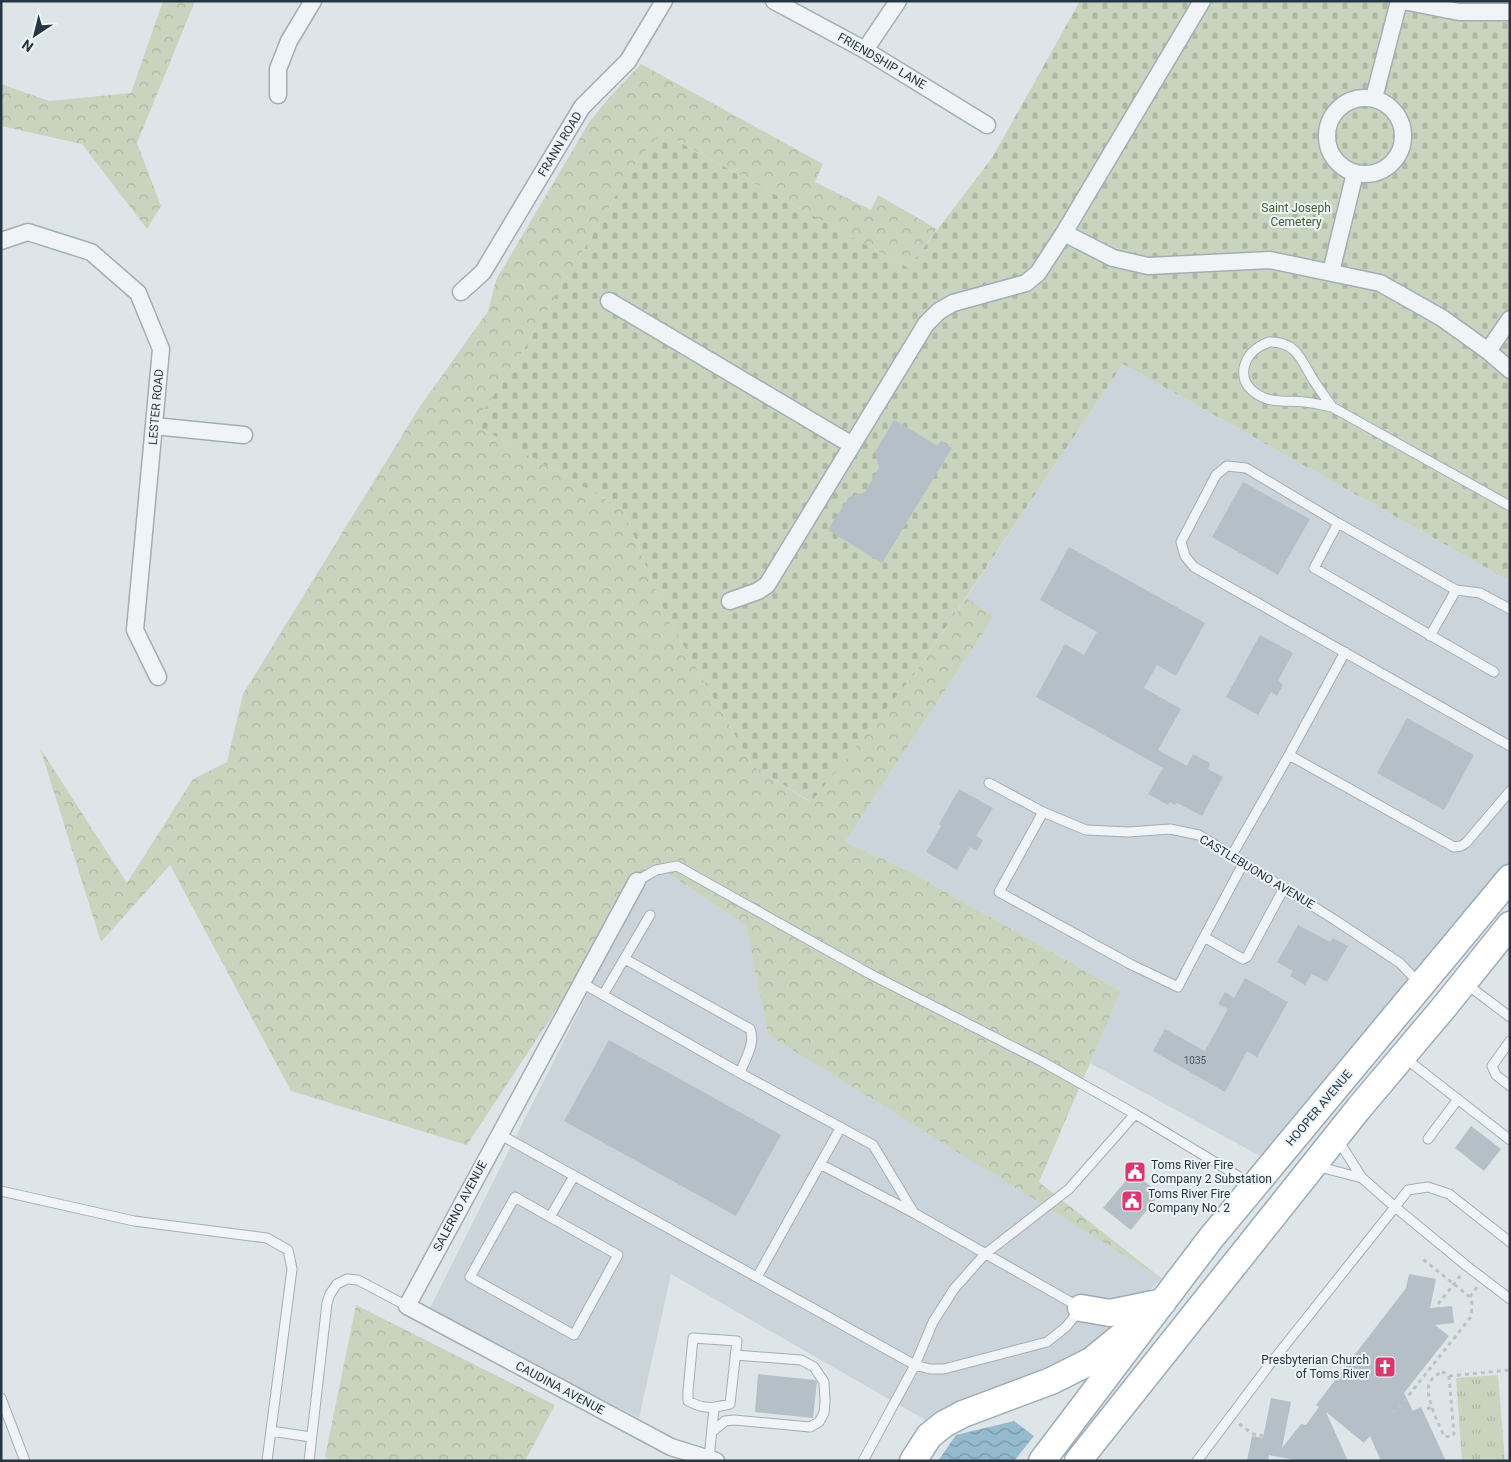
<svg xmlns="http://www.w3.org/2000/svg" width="1511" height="1462" font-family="Roboto,sans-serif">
	<defs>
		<pattern id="grass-tufts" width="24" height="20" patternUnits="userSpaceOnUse" patternTransform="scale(1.25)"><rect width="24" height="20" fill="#c8d4be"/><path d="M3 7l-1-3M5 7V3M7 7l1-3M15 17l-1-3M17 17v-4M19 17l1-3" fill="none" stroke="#acb7a4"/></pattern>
		<pattern id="forest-crowns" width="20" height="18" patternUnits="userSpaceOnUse" patternTransform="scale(1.25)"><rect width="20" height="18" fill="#c8d4be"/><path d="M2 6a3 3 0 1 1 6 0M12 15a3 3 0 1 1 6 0" fill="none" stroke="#acb7a4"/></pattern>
		<pattern id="cemetery-stones" width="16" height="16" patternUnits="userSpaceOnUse" patternTransform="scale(1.25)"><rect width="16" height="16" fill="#c8d4be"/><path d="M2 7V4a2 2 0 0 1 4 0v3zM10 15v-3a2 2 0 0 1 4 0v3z" fill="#acb7a4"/></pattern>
		<pattern id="water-waves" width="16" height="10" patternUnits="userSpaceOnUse" patternTransform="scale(1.25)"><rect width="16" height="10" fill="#95bacd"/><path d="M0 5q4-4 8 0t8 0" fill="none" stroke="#7998a8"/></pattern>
	</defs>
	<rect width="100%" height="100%" fill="#dee5e9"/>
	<path fill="#ccd4db" d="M1123,364L1510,581V862L1260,1156L1090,1063L1121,991L909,871L845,842L994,616L966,598Z
		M653,863L746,926L768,1035L1162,1278L1064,1374L927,1421L671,1274L639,1418L428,1312Z"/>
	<path fill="url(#grass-tufts)" d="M1498,1375L1505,1461H1462L1456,1378Z"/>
	<path fill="url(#forest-crowns)" d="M163,1H195L137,143L161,206L147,229L82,144L1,126V84L49,101L131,93Z
		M641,64L823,164L815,182L871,210L878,195L937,229L908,268L661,132L636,163L512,369L474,424L623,509L667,617L753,766L810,802L915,673L966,598L994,616L845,842L909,871L1121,991L1039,1182L1161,1278L768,1035L746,926L653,863L467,1145L291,1091L170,865L101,942L40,748L127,883L193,779L227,762L243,694L419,408L488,311L496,280L590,121L607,100Z
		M356,1305L555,1405L525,1461H331L325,1457Z"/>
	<path fill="url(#cemetery-stones)" d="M1080,1H1510V581L1123,364L915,673L811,802L753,766L667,617L623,509L474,424L512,369L636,163L661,132L908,268L992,158Z"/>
	<path fill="url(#water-waves)" d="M1014,1421L1034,1436L1014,1461H938L956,1435Z"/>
	<path fill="#b5bfc7" d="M894,420L938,446L941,441L952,448L882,563L828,530L849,497L865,492L879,468L875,452Z
		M1243,482L1310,519L1278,575L1212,537Z
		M1069,547L1205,623L1176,676L1157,665L1144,688L1181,709L1158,750L1187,766L1193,754L1210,763L1208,769L1223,777L1202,816L1177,803L1175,805L1170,802L1168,805L1148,794L1163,768L1036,697L1065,644L1084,655L1097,632L1040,600Z
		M1260,635L1293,653L1278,681L1283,685L1277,696L1271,692L1258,715L1226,697Z
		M1407,718L1474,755L1444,810L1377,773Z
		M959,789L993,808L976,836L983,840L977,851L970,847L957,870L926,852L941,826L939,824Z
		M1298,925L1330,942L1333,938L1348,946L1327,982L1312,974L1305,985L1290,976L1293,971L1277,962Z
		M1245,978L1288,1002L1257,1057L1247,1051L1225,1092L1153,1051L1165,1029L1205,1051L1228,1009L1218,1004L1225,992L1234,998Z
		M609,1040L781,1135L736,1216L564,1121Z
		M1471,1126L1501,1149L1484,1171L1455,1148Z
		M1133,1172L1160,1194L1131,1230L1103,1208Z
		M1409,1274L1436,1279L1430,1308L1452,1306L1454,1323L1435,1325L1449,1336L1404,1393L1413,1411L1421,1407L1446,1461H1381L1370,1436L1364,1443L1326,1412L1348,1461H1293L1290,1459L1269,1455L1268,1461H1247L1252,1436L1263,1438L1271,1398L1291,1402L1282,1448L1301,1424L1306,1425L1319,1407L1316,1405L1406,1288Z
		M758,1374L815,1380L817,1382L813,1418L755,1412Z"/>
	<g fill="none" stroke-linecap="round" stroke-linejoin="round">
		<g stroke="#a3adb4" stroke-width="11">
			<path id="lane" d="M1269,342C1299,341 1302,364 1316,384C1321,392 1327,399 1332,407C1323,405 1314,403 1305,402C1284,400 1263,405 1248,386C1244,381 1243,375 1244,368C1247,354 1256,347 1269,342Z
				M1332,407L1510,506
				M1338,523L1314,568L1494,672
				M1510,609L1480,593L1456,590L1338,523L1246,468L1227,466L1216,475L1181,542L1185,556L1194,567L1510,746
				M1430,636L1456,590
				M1289,755L1454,847L1461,846L1466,843L1510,791
				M989,783L1043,812L1086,830L1128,832L1170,829L1199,835L1335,920L1400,963L1419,983
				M1043,812L999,892L1130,964L1178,987L1204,937
				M1232,855L1289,755L1345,652
				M1244,862L1204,937L1243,959L1247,957L1284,888
				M637,881L656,870L677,866L870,974L1041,1061L1135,1114L1253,1185
				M625,959L750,1029C756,1043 745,1059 740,1073
				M582,983L740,1073L873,1145L914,1213
				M1465,983L1510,1017
				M603,995L650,915
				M1510,1041L1492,1066L1496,1075L1510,1086
				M1405,1058L1510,1140
				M499,1134L915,1365L930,1369H944L1047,1342L1066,1327L1081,1308L914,1213L820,1164
				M1428,1139L1458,1099
				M1316,1166L1362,1178L1338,1140
				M1,1191L134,1221L267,1238L288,1250L292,1269L267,1461
				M550,1217L618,1255L574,1335L470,1277L515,1197L550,1217L574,1176
				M1510,1242L1449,1194L1428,1187L1408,1190L1395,1207L1468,1267L1510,1299
				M757,1277L841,1127
				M693,1338L737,1341L730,1404C713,1408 705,1410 688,1401V1391Z
				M1,1398L25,1461
				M271,1431L311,1437
				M712,1432L725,1421L734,1420L810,1427L819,1422L824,1413L825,1401L824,1382L814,1367L801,1360L735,1355
				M709,1459L714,1408
				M309,1461L327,1303L330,1294L337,1284L347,1279L358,1280L407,1306
				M863,1461L915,1365L933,1322L954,1289L985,1254L1069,1189L1135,1114
				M1197,1461L1267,1368L1395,1207L1362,1178"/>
		</g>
		<g stroke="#a3adb4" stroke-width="19">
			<path id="street" d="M774,1L865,50L987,125
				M1403,1L1459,12H1510
				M865,50L898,1
				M278,95V69L289,41L313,1
				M1327 136a38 38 0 1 1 76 0a38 38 0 1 1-76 0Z
				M1374,98L1399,1
				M1064,233L1113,258L1148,266L1270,260L1380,283L1442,318L1488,351L1510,370
				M1,241L28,232L91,252L138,293L161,349L135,630L158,677
				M1331,272L1355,173
				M461,292L483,272L582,107L628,61L664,1
				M609,301L852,445
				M1488,351L1510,319
				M154,426L244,435
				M730,601L758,591L767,585L926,324L939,311L953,303L1026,283L1038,273L1064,233L1202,1
				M637,881L407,1306L671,1447L716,1461"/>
		</g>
		<g stroke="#9cabb6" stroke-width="29">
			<path id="primary" d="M1081,1308L1110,1313L1163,1302
				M913,1461L929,1436L944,1424L963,1414L1051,1381L1091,1361L1129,1330
				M1042,1461L1211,1238L1510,878
				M1078,1461L1359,1108L1445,1006L1510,925"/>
		</g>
		<path stroke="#bcc2c8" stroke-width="3" stroke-dasharray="4 4" stroke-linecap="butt" d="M1470,1297L1477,1287
			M1438,1304L1461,1275
			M1442,1372L1445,1373L1449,1376L1454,1434L1451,1437L1444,1436C1439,1424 1423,1394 1430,1382C1433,1377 1437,1374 1442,1372Z
			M1449,1376L1510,1370
			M1427,1409L1432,1407
			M1392,1412L1398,1409L1470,1318C1472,1312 1473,1302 1470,1297L1420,1257
			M1239,1424L1253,1434L1264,1436"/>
		<use href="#lane" stroke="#f1f4f7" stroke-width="9"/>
		<use href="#street" stroke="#f1f4f7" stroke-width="16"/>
		<use href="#primary" stroke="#fff" stroke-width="26"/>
	</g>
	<defs>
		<g id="civic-square" transform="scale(1.125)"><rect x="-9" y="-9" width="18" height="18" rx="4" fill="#db376d" stroke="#eef3f7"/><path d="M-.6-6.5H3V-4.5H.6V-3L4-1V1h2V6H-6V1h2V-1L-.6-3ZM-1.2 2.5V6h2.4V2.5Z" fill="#fff"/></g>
		<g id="church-square" transform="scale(1.125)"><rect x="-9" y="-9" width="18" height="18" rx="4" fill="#db376d" stroke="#eef3f7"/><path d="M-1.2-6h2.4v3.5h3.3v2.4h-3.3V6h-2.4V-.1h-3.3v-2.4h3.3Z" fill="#fff"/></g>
	</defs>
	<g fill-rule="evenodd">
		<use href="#civic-square" x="1135" y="1172"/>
		<use href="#civic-square" x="1132" y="1201"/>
		<use href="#church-square" x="1385" y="1367"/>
	</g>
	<g text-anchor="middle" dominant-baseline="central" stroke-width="4" stroke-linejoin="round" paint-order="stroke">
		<g font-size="10" fill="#4a5863">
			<text x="1195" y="1060">1035</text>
		</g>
		<g font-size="12" fill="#263542" stroke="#eef3f7">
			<text transform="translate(882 61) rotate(30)">FRIENDSHIP LANE</text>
			<text transform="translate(560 144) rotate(-59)">FRANN ROAD</text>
			<text transform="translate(156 407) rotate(-85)">LESTER ROAD</text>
			<text transform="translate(1257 872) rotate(31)">CASTLEBUONO AVENUE</text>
			<text transform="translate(1319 1108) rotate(-50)">HOOPER AVENUE</text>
			<text transform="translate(460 1206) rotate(-62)">SALERNO AVENUE</text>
			<text transform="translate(560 1388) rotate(28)">CAUDINA AVENUE</text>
		</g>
		<g font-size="12" fill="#425f32" stroke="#eef3f7">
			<text x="1296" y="208">Saint Joseph<tspan x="1296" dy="14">Cemetery</tspan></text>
		</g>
		<g font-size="12" fill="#263542" stroke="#eef3f7" text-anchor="start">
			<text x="1151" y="1165">Toms River Fire<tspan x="1151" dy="14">Company 2 Substation</tspan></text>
			<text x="1148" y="1194">Toms River Fire<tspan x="1148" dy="14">Company No. 2</tspan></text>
			<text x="1369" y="1360" text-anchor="end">Presbyterian Church<tspan x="1369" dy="14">of Toms River</tspan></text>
		</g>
	</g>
	<rect width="1511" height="1462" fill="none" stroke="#263542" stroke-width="5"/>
	<g transform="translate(35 35) rotate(215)" stroke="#eef3f7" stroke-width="4" paint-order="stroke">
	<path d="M0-4L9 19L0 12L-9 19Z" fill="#263542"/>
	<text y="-8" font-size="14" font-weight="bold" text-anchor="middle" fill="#263542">N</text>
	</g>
</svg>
